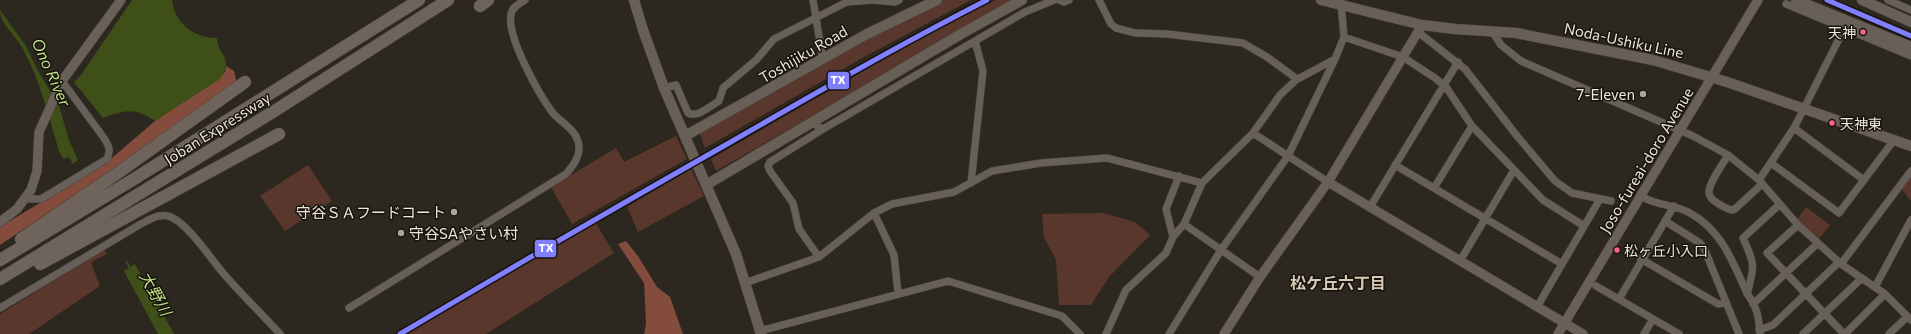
<svg xmlns="http://www.w3.org/2000/svg" width="1911" height="334" font-family="Commissioner,'Noto Sans JP',sans-serif">
	<rect width="100%" height="100%" fill="#2d281f"/>
	<path fill="#59372c" d="M944,0H971L864,57L705,148L699,132L714,122L921,10Z
		M996,0H1016L716,171L711,159L928,34Z
		M676,136L687,159L572,224L551,187L616,148L624,162Z
		M308,165L332,201L285,231L260,196Z
		M691,169L704,196L638,232L627,207Z
		M1911,177V201L1899,186Z
		M1806,207L1830,225L1819,239L1797,220Z
		M1103,213L1135,222L1150,235L1109,277L1091,305H1059L1056,260L1044,237L1042,214Z
		M595,222L614,253L486,334H405Z
		M104,249L107,254L91,262L100,286L29,334H0V314Z"/>
	<path fill="#834c3d" d="M226,66L234,71L236,80L231,87L82,190L0,245V227L106,163L155,121L225,72Z
		M626,241L638,256L657,287L670,297L683,334H644L646,324L644,283L618,244Z"/>
	<path fill="#3e4f18" d="M132,0H172C175,24 194,38 217,38C217,55 235,57 220,79L155,121C135,107 125,110 103,118L74,82L81,75Z
		M0,10L26,46L37,69L59,106L69,140L78,160L73,164L69,157L63,159L59,151C49,117 40,80 23,49C17,36 0,25 0,10Z
		M135,264L174,334H158L124,271Z"/>
	<g fill="none" stroke-linecap="round" stroke-linejoin="round">
		<path stroke="#3e4f18" stroke-width="2" d="M127,262L131,270"/>
		<g stroke="#4b463e" stroke-width="8">
			<path id="street" d="M813,0L823,60
				M1059,0L1064,2L1069,0
				M1099,0L1111,24L1116,28L1135,33L1167,34L1243,43L1267,57L1297,79
				M1888,0L1911,10
				M1786,4L1911,56
				M1492,31L1501,45L1521,61L1693,136L1728,155L1759,180L1798,225L1841,264L1885,294L1911,320
				M1418,32L1465,69L1517,136L1555,181L1572,193L1611,201
				M1344,37L1403,57L1435,78L1446,87L1472,126L1543,200L1584,226
				M664,88L676,85L688,113C698,118 710,106 719,101L723,88L756,60L774,39L847,2L873,0L895,2L899,0
				M814,121L817,126L823,129L1025,12L1054,0
				M1794,128L1864,180
				M1253,133L1328,182
				M1728,155C1723,164 1708,184 1709,193C1709,200 1725,208 1731,210L1735,209L1762,184
				M1771,163L1839,213L1894,140
				M1395,165L1562,264
				M1759,180L1794,128L1844,29
				M971,183L983,71L975,41
				M1434,188L1472,126
				M1641,196C1656,206 1674,204 1690,213C1721,230 1732,260 1746,291C1749,297 1754,303 1756,310C1759,317 1759,326 1760,334
				M26,199H41L107,159C111,150 109,146 104,138L62,81
				M1370,207L1458,62
				M874,213L894,255L898,293
				M1665,221L1700,243L1704,248L1739,334
				M1184,224L1260,277
				M1798,225L1767,253L1844,334
				M1173,237L1184,224L1202,183
				M819,257L799,229L793,203L770,171L768,166L770,162L823,129
				M1641,259L1718,304L1726,303
				M1460,261L1514,170
				M1841,264L1911,171
				M745,283L819,257L874,213L892,204L954,192L992,171L1041,163L1107,158L1202,183L1253,133L1280,95L1296,80L1335,59L1344,37L1341,3
				M1596,286L1679,334
				M1875,287L1911,220
				M1747,294C1755,266 1755,264 1743,238L1780,204
				M1619,299L1674,206
				M1753,304L1818,243
				M1537,307L1600,199
				M0,308L139,225C149,220 160,212 171,217C188,224 211,259 223,273C241,294 262,314 280,334
				M349,308L566,174C574,165 582,154 578,141C574,128 560,122 552,112C539,94 506,36 511,14C512,7 519,4 525,0
				M1759,330L1773,325L1839,262
				M760,331L948,281L1062,316L1080,334
				M1106,334L1126,290L1166,253L1173,237L1166,209L1179,176
				M1169,334L1221,250L1288,156L1335,59
				M1644,334L1653,319
				M1803,334L1862,278
				M1845,334L1885,294
				M1889,334L1907,317"/>
		</g>
		<g stroke="#4b463e" stroke-width="10">
			<path id="secondary" d="M1328,182L1583,334
				M0,222L17,209L31,190L37,171L39,132L62,81L121,0
				M1224,334L1260,277L1328,182L1422,25
				M1558,334L1758,0"/>
		</g>
		<g stroke="#4b463e" stroke-width="11">
			<path id="primary" d="M634,0L643,30L664,88L736,254L761,334
				M1321,0L1422,25L1455,29L1516,33L1653,60L1727,82L1911,146
				M1796,0L1911,47
				M1862,0L1911,22
				M685,136L867,34L937,0
				M706,185L961,34L1022,0"/>
		</g>
		<g stroke="#4b463e" stroke-width="13">
			<path id="highway" d="M480,6L488,0
				M21,239L122,170L245,82
				M0,260L134,179L419,0
				M40,264L279,134
				M0,279L276,110L448,0"/>
		</g>
		<use href="#street" stroke="#675f59" stroke-width="7"/>
		<use href="#secondary" stroke="#696059" stroke-width="9"/>
		<use href="#primary" stroke="#685f56" stroke-width="10"/>
		<use href="#highway" stroke="#6e645b" stroke-width="12"/>
		<g stroke="#17130c" stroke-width="8">
			<path id="rail-1" d="M1827,0L1911,36
				M400,334C509,269 618,206 729,143C814,94 899,45 987,0"/>
		</g>
		<use href="#rail-1" stroke="#8080ff" stroke-width="5"/>
	</g>
	<g fill="#fa6682" stroke="#17130c" stroke-width="1.5">
		<circle cx="1863" cy="32" r="3.5"/>
		<circle cx="1832" cy="123" r="3.5"/>
		<circle cx="1617" cy="250" r="3.5"/>
	</g>
	<g fill="#aaa49a" stroke="#17130c" stroke-width="1.5">
		<circle cx="1643" cy="94" r="4"/>
		<circle cx="454" cy="212" r="4"/>
		<circle cx="401" cy="233" r="4"/>
	</g>
	<g text-anchor="middle" dominant-baseline="central" stroke-width="3" stroke-linejoin="round" paint-order="stroke">
		<g font-size="14" fill="#ede7dd" stroke="#17130c" text-anchor="start">
			<text x="1856" y="32" text-anchor="end">天神</text>
			<text x="1840" y="123">天神東</text>
			<text x="1624" y="250">松ヶ丘小入口</text>
		</g>
		<g font-size="15" fill="#ede7dd" stroke="#17130c">
			<text transform="translate(1624 40) rotate(12)">Noda-Ushiku Line</text>
			<text transform="translate(803 54) rotate(-30)">Toshijiku Road</text>
			<text transform="translate(217 128) rotate(-32)">Joban Expressway</text>
			<text transform="translate(1646 160) rotate(-59)">Joso-fureai-doro Avenue</text>
		</g>
		<g font-size="15" fill="#ede7dd" stroke="#17130c" text-anchor="end">
			<text x="1635" y="94">7-Eleven</text>
			<text x="446" y="212">守谷ＳＡフードコート</text>
			<text x="409" y="233" text-anchor="start">守谷SAやさい村</text>
		</g>
		<g font-size="16" font-style="italic" fill="#bedf88" stroke="#17130c">
			<text transform="translate(52 72) rotate(66)">Ono River</text>
			<text transform="translate(156 293) rotate(61)">大野川</text>
		</g>
		<g font-size="16" font-weight="bold" fill="#d6cab6" stroke="#17130c">
			<text x="1338" y="282">松ケ丘六丁目</text>
		</g>
	</g>
	<g stroke="#17130c" stroke-width="1.5">
		<rect x="827" y="71" width="23" height="19" rx="4" fill="#8080ff"/>
		<rect x="534" y="239" width="23" height="19" rx="4" fill="#8080ff"/>
	</g>
	<g font-size="11" text-anchor="middle" font-weight="bold" fill="#fff">
		<text x="838" y="84">TX</text>
		<text x="546" y="252">TX</text>
	</g>
</svg>
